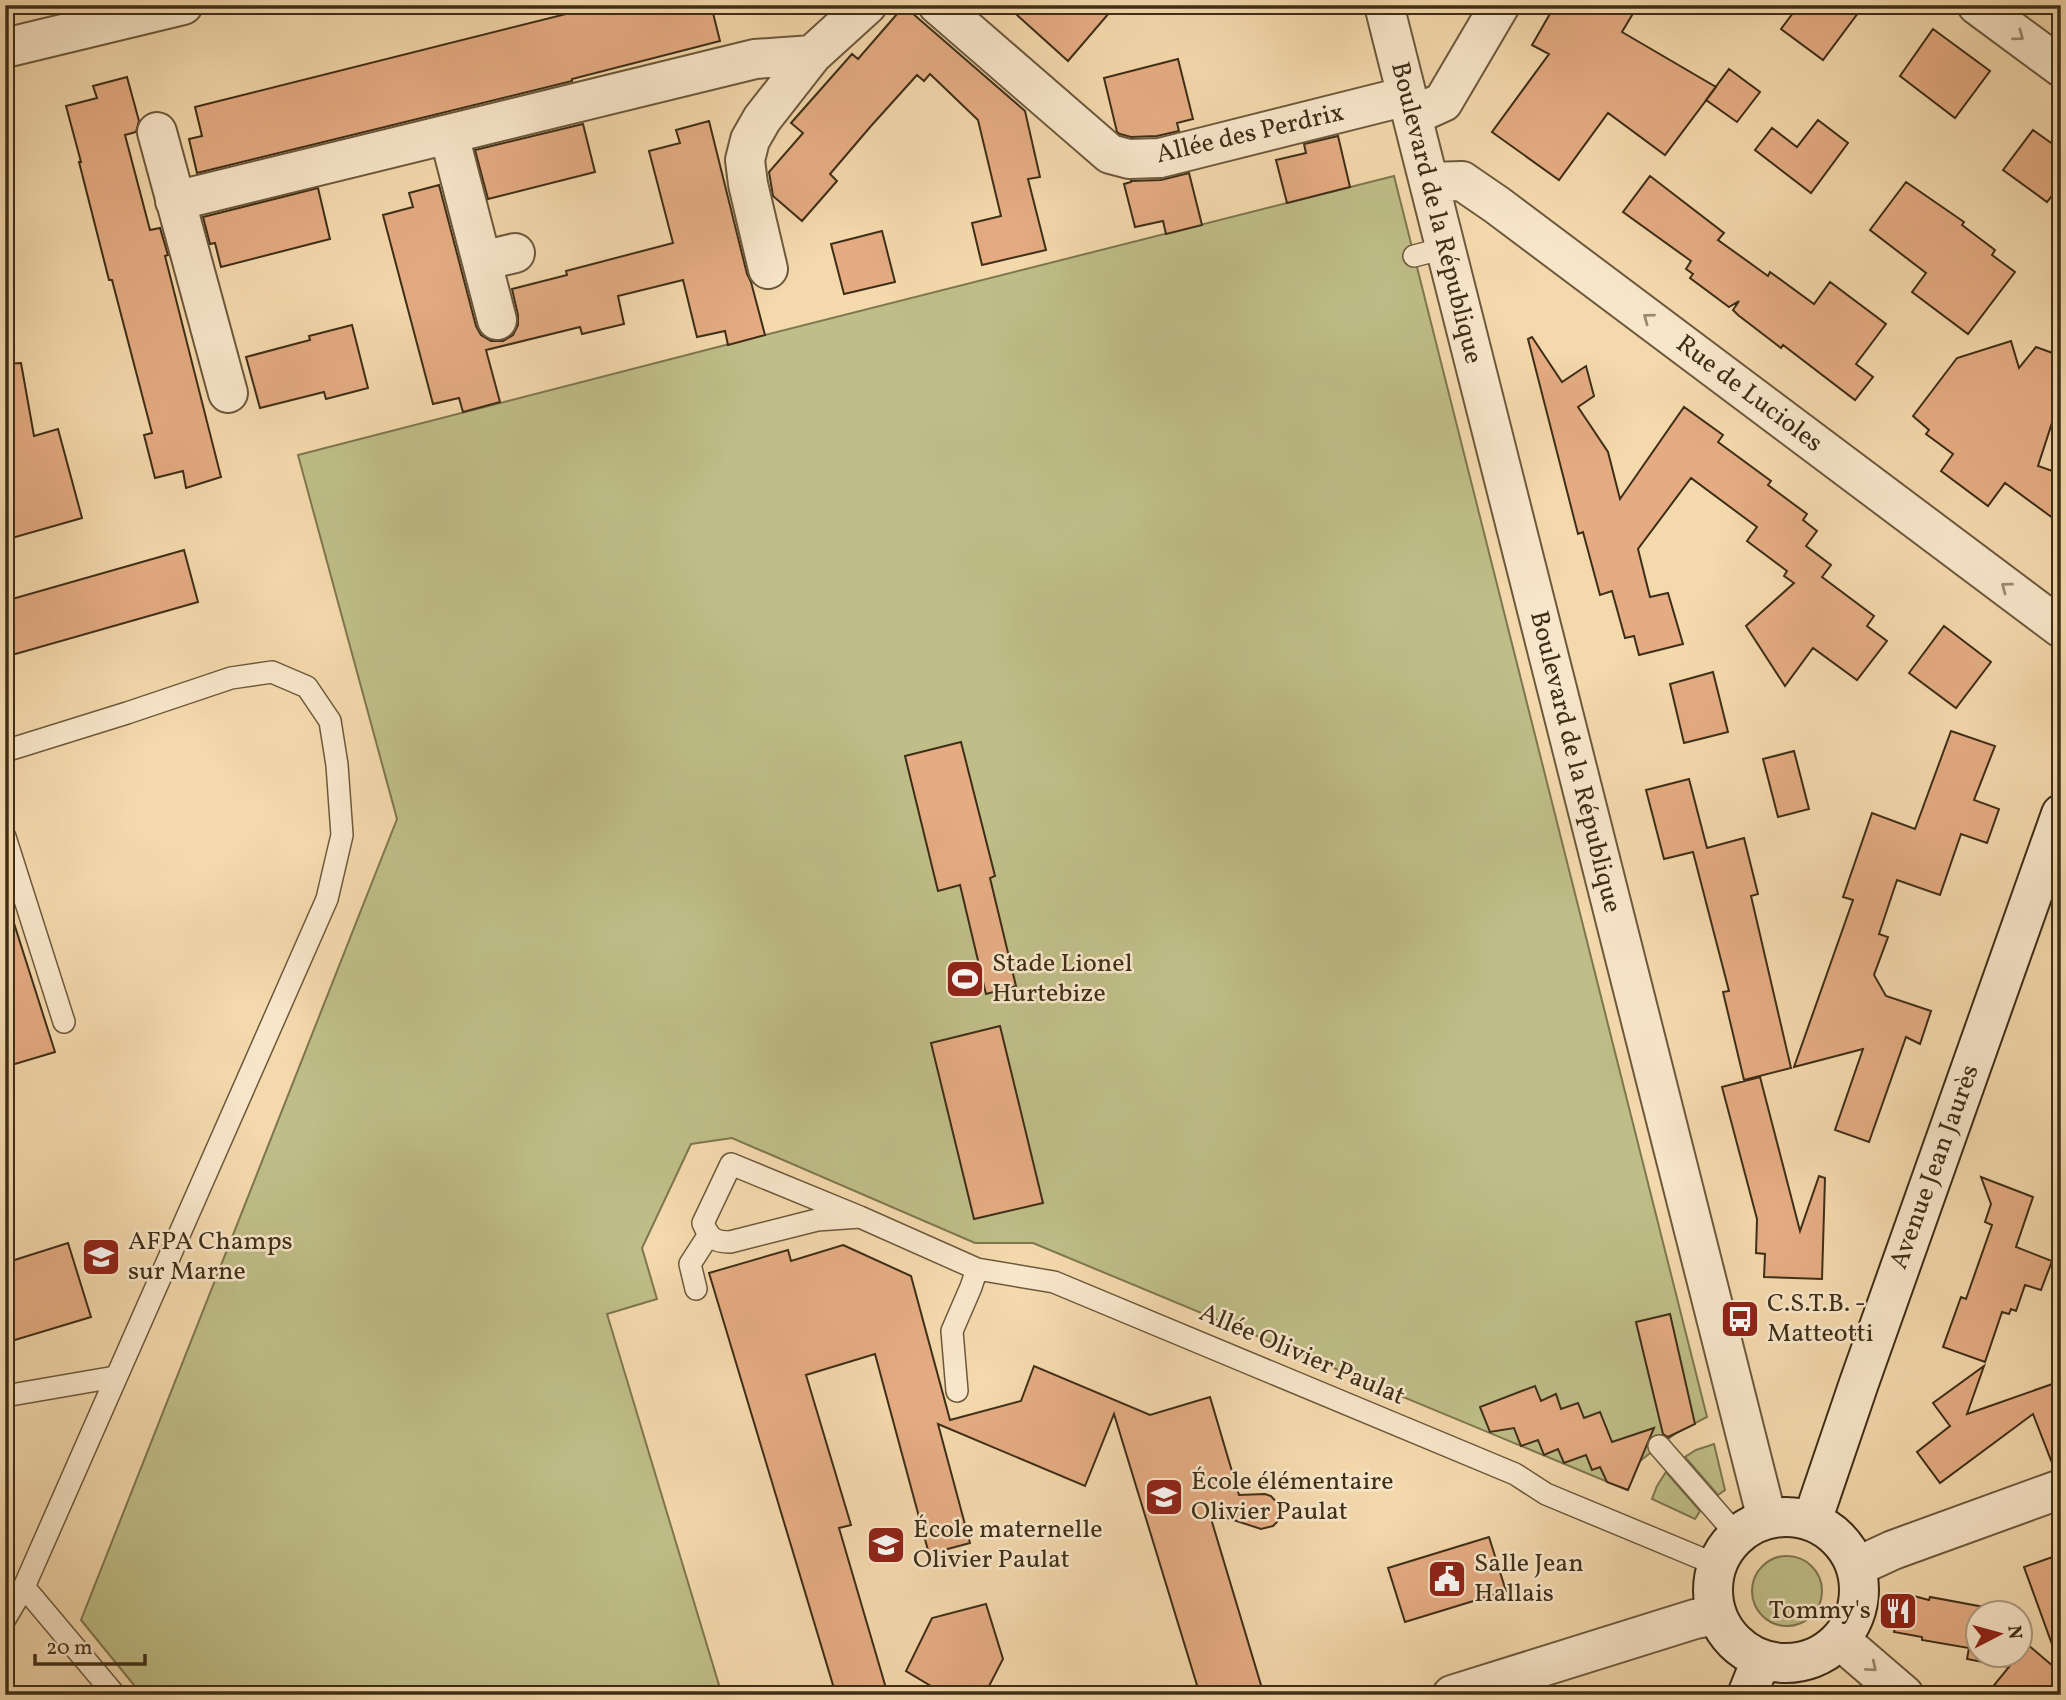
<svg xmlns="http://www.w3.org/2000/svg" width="2066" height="1700" font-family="Vollkorn,serif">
	<rect width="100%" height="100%" fill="#f4d9ad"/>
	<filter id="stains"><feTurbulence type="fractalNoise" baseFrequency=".00286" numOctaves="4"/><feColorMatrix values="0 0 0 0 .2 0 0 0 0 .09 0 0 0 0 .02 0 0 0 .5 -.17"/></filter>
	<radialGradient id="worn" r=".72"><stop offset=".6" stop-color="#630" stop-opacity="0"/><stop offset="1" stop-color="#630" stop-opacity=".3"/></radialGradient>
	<path fill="#bfbe88" stroke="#7e7650" stroke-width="2" d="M1394,176L1707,1417L1676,1433L1640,1461L1627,1490L1033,1243H975L732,1138L691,1144L642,1248L657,1299L607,1314L722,1695H142L81,1620L397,819L298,455L745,340Z
		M1714,1444L1725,1490L1718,1495L1685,1457L1696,1450Z
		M1666,1472L1700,1511L1695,1519L1652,1499L1657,1486Z
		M1752 1591a35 35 0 1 1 70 0a35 35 0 1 1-70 0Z"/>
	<path fill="#e5ac83" stroke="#3e2e17" stroke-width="2" d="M602,5H711L720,41L572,79V81L197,173L189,139L202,136L195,107Z
		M1006,5H1116L1068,61Z
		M1555,5H1638L1622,32L1716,87L1665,155L1608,113L1559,180L1492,132L1549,54L1532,45Z
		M1799,5H1864L1823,60L1781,29Z
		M904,6L1025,111L1040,177L1028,179L1046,250L982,265L972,223L1001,216L978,120L930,74L924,81L917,75L871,126L830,174L837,181L802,221L773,196L769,172L803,133L791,123L852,54L858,59Z
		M1933,29L1990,71L1955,118L1900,76Z
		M1178,59L1193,119L1177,123L1179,131L1157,136L1131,137L1120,134L1117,132L1104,78Z
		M1729,69L1760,92L1737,122L1706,100Z
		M127,77L139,121L136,132L125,135L150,230L160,228L168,255L165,256L221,477L186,488L183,471L155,478L144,435L152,433L112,280H109L79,162H81L66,106L97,98L93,86Z
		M1818,120L1848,143L1811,193L1755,150L1772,128L1797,147Z
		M709,121L747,274L751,282L765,335L728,345L725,331L697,337L683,280L618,296L624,324L582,334L580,327L486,350L500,402L463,412L459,398L433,404L383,215L413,207L409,193L439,185L476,326L481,335L491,341H503L513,335L518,325V315L512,289L567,275L566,271L673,243L649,151L680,143L676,130Z
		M583,124L595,172L488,199L475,150Z
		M2033,130L2061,150V184L2047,202L2003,170Z
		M1338,136L1350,187L1287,203L1276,160L1306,153L1304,144Z
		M1189,173L1202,225L1166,234L1163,221L1135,227L1124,184L1131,182V181L1161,180Z
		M1650,176L1724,233L1718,240L1768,276L1770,272L1814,304L1830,282L1886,324L1856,364L1873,377L1855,400L1783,345L1781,348L1738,315L1733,310L1739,301L1729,307L1690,278L1693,274L1686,269L1691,261L1623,212Z
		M1906,182L1964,222L1962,225L1995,250L1992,255L2015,272L1968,334L1912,292L1926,273L1870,230Z
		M318,188L330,239L221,267L215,243L210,244L203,217Z
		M882,231L895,282L844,294L831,244Z
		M352,325L368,388L326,399L324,392L260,408L246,357L310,340L309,336Z
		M1532,337L1562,382L1586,366L1594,396L1578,407L1608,452L1620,499L1684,407L1723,435L1718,442L1771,481L1768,485L1807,514L1803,520L1817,531L1806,546L1831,565L1822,577L1874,616L1867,626L1887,641L1857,680L1813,648L1785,686L1746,626L1794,583L1784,576L1787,571L1747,541L1757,527L1691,478L1638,549L1650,597L1668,593L1683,644L1639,655L1634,636L1625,638L1612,591L1600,595L1583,532L1578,534L1528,339Z
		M2011,341L2019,368L2036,347L2061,356V395L2038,466L2061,474V524L2005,483L1988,506L1941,471L1953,454L1926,434L1929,430L1913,416L1957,358Z
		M21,363L34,436L58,429L82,518L5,540V364Z
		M184,550L198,602L5,657V601Z
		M1944,626L1991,662L1956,708L1909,673Z
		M1713,672L1728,732L1684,743L1670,684Z
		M1951,731L1995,746L1974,800L1999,809L1987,843L1961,834L1940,895L1897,880L1879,934L1888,937L1874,975L1886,996L1931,1011L1920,1044L1906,1037L1869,1142L1835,1130L1863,1049L1794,1067L1853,900L1843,897L1872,813L1915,829Z
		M961,742L995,876L990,878L1016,986L986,994L960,885L938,891L905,756Z
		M1794,751L1809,809L1778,817L1763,759Z
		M1689,779L1707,848L1744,838L1758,894L1751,896L1791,1068L1744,1080L1723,992L1729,991L1693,852L1664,859L1646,790Z
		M12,917L55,1052L5,1067V918Z
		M1000,1026L1043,1203L974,1219L931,1043Z
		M1760,1077L1800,1231L1819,1176L1825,1178L1822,1279L1764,1277L1765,1254L1756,1253L1757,1219L1722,1087Z
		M1981,1177L2033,1197L2016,1247L2052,1261L2041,1290L2025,1285L2016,1311L2011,1309L2009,1314L2002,1312L1985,1362L1943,1347L1961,1297L1966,1299L1992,1225L1985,1222L1991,1204Z
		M68,1243L91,1317L5,1343V1263Z
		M843,1245L911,1276L950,1420L1021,1401L1034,1366L1150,1415L1210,1397L1239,1495L1265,1494L1271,1496L1279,1505L1280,1510L1277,1522L1273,1526L1261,1529L1209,1512L1264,1695H1200L1114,1414L1085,1486L938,1424L970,1543L929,1554L875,1354L806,1375L851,1525L839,1528L888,1695H836L709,1273L788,1250L791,1261Z
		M1670,1314L1695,1424L1668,1437L1663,1434L1636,1322Z
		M1984,1366L1967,1414L2061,1381V1468H2054L2033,1414L1940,1483L1917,1452L1950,1426L1933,1403Z
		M1535,1386L1541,1401L1556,1394L1561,1409L1578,1403L1584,1418L1600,1412L1612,1442L1654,1428L1628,1490L1607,1482L1600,1467L1592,1470L1586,1455L1564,1463L1558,1449L1544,1455L1538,1440L1521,1446L1514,1428L1490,1432L1480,1407Z
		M1489,1537L1506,1591L1405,1622L1388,1568Z
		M2061,1554V1657L2057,1658L2024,1567Z
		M1902,1593L1929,1600L1930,1597L1984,1607L1991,1613H1978V1655H2020V1638L2061,1673V1695H1986L2009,1667L1967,1659L1969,1648L1922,1640V1637L1894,1632Z
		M986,1604L1003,1659L987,1690L973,1695H946L906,1671L932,1618Z"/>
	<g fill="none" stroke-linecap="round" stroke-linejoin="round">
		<g stroke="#6c593c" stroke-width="24">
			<path id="lane" d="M1414,256L1445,248
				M5,751L127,713L231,678L272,672L307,687L330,721L337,765L342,835L327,899L24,1587L5,1619
				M5,837L64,1022
				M860,1217L817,1220L730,1242C714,1242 709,1238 703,1223L731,1164L860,1217L977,1269L1054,1282L1515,1474L1546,1494L1717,1565
				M696,1289L690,1264L708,1236
				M957,1391L952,1331L971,1287L977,1269
				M5,1396L115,1377
				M1659,1446L1737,1535
				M24,1587L115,1695"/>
		</g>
		<g stroke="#6c593c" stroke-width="42">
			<path id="street" d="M938,5L1110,154L1129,159L1160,158L1407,96
				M1384,5L1767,1519
				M1977,5L2061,67
				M5,48L183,5
				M1412,116L1443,102L1500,5
				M157,132L228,393
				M449,135L497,320
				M1429,182L1462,181L1497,205L2061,628
				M175,201L755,59L812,55
				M482,261L515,253
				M768,269L748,184L745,160L750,140L762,119L812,55L867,5
				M1856,1567L1893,1550L2061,1489
				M1840,1640L1904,1695
				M1452,1695L1695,1619L1717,1615"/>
		</g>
		<g stroke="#3e2e17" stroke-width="42">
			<path id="secondary" d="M1713 1590a73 73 0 1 1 146 0a73 73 0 1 1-146 0Z
				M1812,1521L1859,1383L2061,814
				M1747,1695L1761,1660"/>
		</g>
		<use href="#lane" stroke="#f8e6ca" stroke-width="21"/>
		<use href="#street" stroke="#f8e6ca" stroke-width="38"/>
		<use href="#secondary" stroke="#f8e6ca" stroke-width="38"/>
	</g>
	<defs><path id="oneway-chevron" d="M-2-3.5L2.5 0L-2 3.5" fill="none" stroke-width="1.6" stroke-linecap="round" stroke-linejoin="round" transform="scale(1.75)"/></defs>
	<g stroke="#9b8a70">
		<use href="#oneway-chevron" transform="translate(2019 36) rotate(37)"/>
		<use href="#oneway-chevron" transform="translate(1648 318) rotate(-143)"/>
		<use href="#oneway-chevron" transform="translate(2006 587) rotate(-143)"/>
		<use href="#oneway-chevron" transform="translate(1872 1667) rotate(40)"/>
	</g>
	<defs>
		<g id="stadium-square" transform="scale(2.0125)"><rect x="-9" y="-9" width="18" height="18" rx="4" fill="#8f2418" stroke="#f8e6ca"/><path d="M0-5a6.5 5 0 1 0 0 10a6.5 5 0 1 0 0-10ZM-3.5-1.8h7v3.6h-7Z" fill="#fff"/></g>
		<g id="university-square" transform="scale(2.0125)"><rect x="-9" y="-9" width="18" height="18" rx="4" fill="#8f2418" stroke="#f8e6ca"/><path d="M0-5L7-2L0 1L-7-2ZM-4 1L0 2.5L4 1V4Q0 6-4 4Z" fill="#fff"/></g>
		<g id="bus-square" transform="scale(2.0125)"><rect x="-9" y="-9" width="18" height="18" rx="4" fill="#8f2418" stroke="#f8e6ca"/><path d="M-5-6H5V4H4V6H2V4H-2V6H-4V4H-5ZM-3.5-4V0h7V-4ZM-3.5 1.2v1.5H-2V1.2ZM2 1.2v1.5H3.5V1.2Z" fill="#fff"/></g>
		<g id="school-square" transform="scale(2.0125)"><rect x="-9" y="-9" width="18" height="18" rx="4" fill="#8f2418" stroke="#f8e6ca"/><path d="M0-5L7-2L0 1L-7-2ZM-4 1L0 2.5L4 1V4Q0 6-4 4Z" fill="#fff"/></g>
		<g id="civic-square" transform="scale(2.0125)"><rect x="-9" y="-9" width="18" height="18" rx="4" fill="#8f2418" stroke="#f8e6ca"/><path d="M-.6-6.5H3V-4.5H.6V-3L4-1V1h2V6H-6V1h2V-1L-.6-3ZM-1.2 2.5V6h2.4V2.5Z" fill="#fff"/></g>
		<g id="restaurant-square" transform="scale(2.0125)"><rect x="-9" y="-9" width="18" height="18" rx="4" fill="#8f2418" stroke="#f8e6ca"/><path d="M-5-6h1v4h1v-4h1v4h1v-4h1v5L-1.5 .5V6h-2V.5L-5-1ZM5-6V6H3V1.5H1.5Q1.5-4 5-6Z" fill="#fff"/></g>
	</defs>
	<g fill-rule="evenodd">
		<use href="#stadium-square" x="965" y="979"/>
		<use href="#university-square" x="101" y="1257"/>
		<use href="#bus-square" x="1740" y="1319"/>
		<use href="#school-square" x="1164" y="1497"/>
		<use href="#school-square" x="886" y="1545"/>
		<use href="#civic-square" x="1447" y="1579"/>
		<use href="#restaurant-square" x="1898" y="1611"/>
	</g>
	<g text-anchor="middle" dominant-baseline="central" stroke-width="5" stroke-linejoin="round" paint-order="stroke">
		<g font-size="26" fill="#3e2e17" stroke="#f8e6ca">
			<text transform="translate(1250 134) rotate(-13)">Allée des Perdrix</text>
			<text transform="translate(1436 213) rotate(76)">Boulevard de la République</text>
			<text transform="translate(1749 394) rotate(37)">Rue de Lucioles</text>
			<text transform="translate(1575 762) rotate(76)">Boulevard de la République</text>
			<text transform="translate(1935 1167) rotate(-70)">Avenue Jean Jaurès</text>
			<text transform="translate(1302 1355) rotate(23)">Allée Olivier Paulat</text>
		</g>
		<g font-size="26" fill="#3e2e17" stroke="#f8e6ca" text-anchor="start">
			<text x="992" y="964">Stade Lionel<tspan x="992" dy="30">Hurtebize</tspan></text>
			<text x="128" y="1242">AFPA Champs<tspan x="128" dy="30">sur Marne</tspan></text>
			<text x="1767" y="1304">C.S.T.B. -<tspan x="1767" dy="30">Matteotti</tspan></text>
			<text x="1191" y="1482">École élémentaire<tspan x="1191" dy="30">Olivier Paulat</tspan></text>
			<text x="913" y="1530">École maternelle<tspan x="913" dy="30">Olivier Paulat</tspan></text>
			<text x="1474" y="1564">Salle Jean<tspan x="1474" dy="30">Hallais</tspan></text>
			<text x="1871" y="1611" text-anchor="end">Tommy's</text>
		</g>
	</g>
	<rect width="2066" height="1700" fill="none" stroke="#f4d9ad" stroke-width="28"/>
	<rect x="7" y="7" width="2052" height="1686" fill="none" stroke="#3e2e17" stroke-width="3.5"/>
	<rect x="14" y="14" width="2038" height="1672" fill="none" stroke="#3e2e17" stroke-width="2"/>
	<g transform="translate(1999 1634) rotate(84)"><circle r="33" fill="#f8e6ca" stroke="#ae9c82" stroke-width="2"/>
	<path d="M0-5L12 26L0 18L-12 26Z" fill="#8f2418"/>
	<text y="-10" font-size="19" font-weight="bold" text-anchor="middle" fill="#3e2e17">N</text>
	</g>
	<path d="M35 1654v10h110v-10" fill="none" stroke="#3e2e17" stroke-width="3.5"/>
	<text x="46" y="1654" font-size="21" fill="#3e2e17" stroke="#f8e6ca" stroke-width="5" paint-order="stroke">20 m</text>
	<rect width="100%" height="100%" filter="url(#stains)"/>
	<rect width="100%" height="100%" fill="url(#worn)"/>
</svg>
